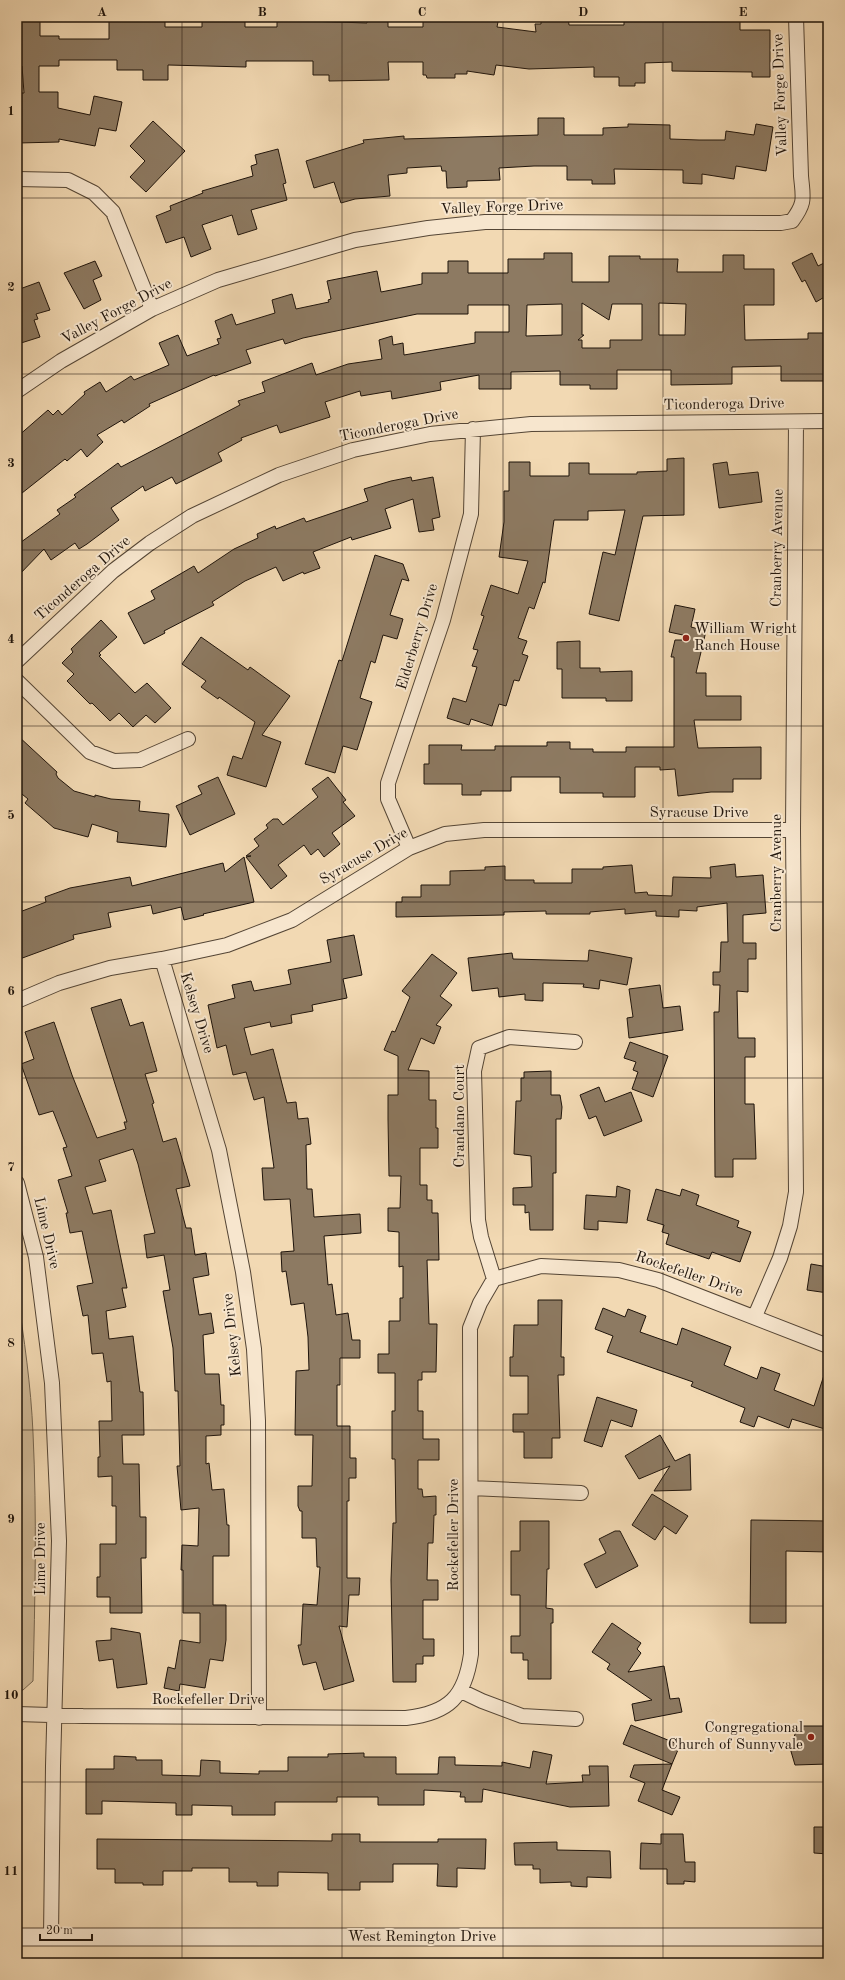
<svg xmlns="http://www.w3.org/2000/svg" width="845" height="1980" font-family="'Old Standard TT',serif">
	<rect width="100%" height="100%" fill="#f2d9b3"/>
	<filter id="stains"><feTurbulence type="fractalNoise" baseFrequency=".005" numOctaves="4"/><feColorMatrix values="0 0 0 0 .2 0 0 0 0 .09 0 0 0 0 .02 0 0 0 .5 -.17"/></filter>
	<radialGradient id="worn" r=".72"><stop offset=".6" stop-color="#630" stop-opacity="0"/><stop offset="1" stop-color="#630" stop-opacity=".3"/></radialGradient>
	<path fill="#ceb896" stroke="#766650" d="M17,1292C24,1338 31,1386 33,1433C37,1516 35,1599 33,1681L23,1690L17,1691Z"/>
	<path fill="#8d7a62" stroke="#1f140b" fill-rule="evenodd" d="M19,17H40V36H59V39H109V17L165,18V27H202V17H245V27H277V20L367,23V19H388V27H423V17H442V21H481V17H499L497,27L536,32L535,24H541V17H568L569,25H624V17H694V20H720V17H740V30H770V77H752V72L672,71V62L645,63V83H635V86H619V77H594V67L529,69L496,65L494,75L467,71V74H455V78H427L426,75H423V62H388L389,80L329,81V75H313V61H246V67L168,65V80H143V70H117V60H59V66H39V92H58V108L90,115L94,96L122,102L116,131L99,128L95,146L59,139V142L18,143V93H24L22,66H19Z
		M538,118H564V135H603V128L628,127V124L670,125V139L699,140H725L726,131L754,135L756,124L773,127L766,171L736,166L734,179L702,174V184L683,183V170L614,169L615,184H592V180H567V166H534L499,168L500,180L467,181V187L447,188L446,171H442L441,166L407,168V173L388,175L390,196L355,199L341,203L334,182L314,188L306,161L364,143L363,140L404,136V139L538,135Z
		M153,121L185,151L146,192L130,177L145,161L130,146Z
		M278,149L286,183L283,184L287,200L251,210L257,229L238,235L232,215L202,225L211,249L191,257L184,237L166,243L156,216L171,210L170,206L203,193L202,191L253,176L251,166L257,164L255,155Z
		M544,253H572V282H609V256H640V259H678L677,272H723V255H744V269H774V305H744L745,340L808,339V333H828V381H781V366L732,367V384L671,385V370H617V389H590V385H560V371L511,372V389H479V375L440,382L441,390L392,399L391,391L361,396L360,391L325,402L330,417L280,433L277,425L241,438L242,440L218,453L222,461L176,484L172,477L145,491L143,486L111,508L119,520L87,544L79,549L75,543L51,560L44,549L17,577V545L60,514L57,510L76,497L74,495L118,463L121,467L240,405L238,401L265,392L262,382L312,363L316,375L348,364L382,359L379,340L392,336L393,345L403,343L404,355L475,343V332H509V305H468V314H417L303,338L285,344L283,339L246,350L251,363L215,376L214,375L149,404L150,406L124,423L122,420L97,435L103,442L87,457L81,449L67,461L65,459L17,497V437L48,410L53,415L58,410L62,415L85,394L84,392L100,382L106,392L131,376L134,380L169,365L159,343L178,335L187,356L219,344L217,339L221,338L215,321L232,314L236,325L275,313L272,300L292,294L296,309L329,302L328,300L331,299L327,281L377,271L381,292L422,284V273H448V261H468V273H508V259H544ZM582,303L609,320L612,304H642V340H610V348H582V340H578L584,335H582ZM659,303L686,304L685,335H659ZM562,304V335L526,336L527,305Z
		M812,253L818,266L828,261V295L816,302L805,280L802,282L792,263Z
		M95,261L102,276L93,280L101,300L84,309L64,273Z
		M39,282L50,310L36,314L38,319L34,320L40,337L21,343L17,332V290Z
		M684,458V515L643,516L619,621L589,614L603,552L615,555L625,510L588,511V520H554L545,583L543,582L534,609L529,607L518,638L527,641L522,654L528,656L519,681L514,680L506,706L499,704L492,726L471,719L469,725L447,718L453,698L466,702L477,667L472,666L478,650L473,649L484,616L481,615L491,585L518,594L528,561L499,557L504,522V491H509V462H530V476H569V463H589V474H637V472L667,471V459Z
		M727,462L729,475L758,472L762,502L719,508L713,464Z
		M411,477L412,481L433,477L440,517L432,519L434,530L419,532L413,499L385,509L391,528L352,540L351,537L313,552L320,568L304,574L303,572L283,581L276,567L245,581L212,602L214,605L164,631L165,633L144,644L128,613L155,599L151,591L194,566L198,573L234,549L258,538L257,534L275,526L276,529L304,518L306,522L368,501L364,489L391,481Z
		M375,555L403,564L409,581L402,579L390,615L403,619L397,639L383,635L375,663L371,661L360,698L372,702L357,750L343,746L335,773L305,764L339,660L342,661Z
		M675,605L695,609L691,627L706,631L696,673H706V696H741V720H694L698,748L761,747V779H733V792H711L678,796L675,769L660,770V767H635V797H603V793H560V777H511V791H481V795H462V784H424V764H429V745H462L461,750H495V746H547V742H570V749H593V752H626V747H674V657H671L675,640H682L683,635L669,632Z
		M101,620L117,637L99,653L101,655L99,656L135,693L147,683L171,708L155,723L146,715L133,727L119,713L110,721L92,703L90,704L67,681L74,674L62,663L73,652L71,649Z
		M201,637L248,670L250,667L290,696L262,735L281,742L266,787L227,775L233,756L242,759L255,722L219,697L218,699L201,687L206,681L182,664Z
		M580,641V668H600V672L632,671V701H606V698H562V669H557V642Z
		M17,735L57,772L56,774L58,778L74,791L95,797V795L111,799L140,801L139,811L169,814L166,847L117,842L118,832L92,824L88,837L54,828L25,803L28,799L17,790Z
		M218,777L235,814L190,835L176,806L202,794L198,786Z
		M328,777L346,800L343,802L355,816L332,833L340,844L324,857L318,849L311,855L304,845L278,865L287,876L271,889L246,857L251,856H246L259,846L254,839L268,828L266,825L273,819H278L283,825L318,797L312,789Z
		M244,857L254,902L203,914L204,915L184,920L181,907L153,914L151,905L108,913L111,927L73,935L74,939L17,960V913L46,902L45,897L70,888L130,877L132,886L223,863L225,872Z
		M735,864L736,877L763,875L766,913L743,915V943H756V959H748V992L737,991L738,1038H755V1057H745V1104H754L756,1159H733V1177H715L714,1012H719L720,985H713V972H720L721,942H728L727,903L697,907V911L679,910V917L656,916V911L625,914V909L590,912V914H546V911L504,912V915L396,917V902H402V897H421V885H450V871L485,870V867L505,866V880H534V883H572V869H603V867L632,865L635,893L647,892L648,895L672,896L673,877L711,878L710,867Z
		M354,935L362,975L343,979L347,998L312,1005L313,1011L291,1015L292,1023L271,1027L270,1022L244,1028L251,1055L273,1049L287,1103L296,1102L298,1119L308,1118L311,1144L306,1145L307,1189H312L314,1217L360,1214L361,1233L324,1236L328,1285L332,1284L336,1315L348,1313L352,1340H360V1358H340V1385H337V1426H350V1458H356V1478H349V1501H347V1578H360L359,1595H349L347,1627L339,1626L354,1681L324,1690L316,1662L303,1665L298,1645H301L303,1604L317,1605L320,1567H317L316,1538H302V1511H300L298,1506V1486H312L313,1435H295L296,1371L309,1370L308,1337L304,1303L291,1305L286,1271L282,1272L281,1252L294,1251L290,1199L264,1200L262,1168H274L264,1097L254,1100L246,1072L233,1075L226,1045L217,1048L208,1005L235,998L232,985L251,981L254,991L291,984L288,970L331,962L327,940Z
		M589,950L632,958L627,985L600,980L599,989L583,987L584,984L543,983V1001L525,1000V994L499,997L498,988L472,991L468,958L512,953L513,959L588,961Z
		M432,954L457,973L440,996L452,1005L436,1025L441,1027L434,1044L421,1038L408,1070L429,1071V1100H436V1128H438V1148H420V1185H427V1200H432V1213H438L439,1260H427L429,1324H437L436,1372H422V1380H418V1411H423V1439H439V1460H418V1489H422L423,1497L436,1496V1515H434L433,1543H428L427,1580H438V1600H423V1639H434V1656H423V1664H416V1682H393L391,1580L393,1523H396L395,1459H392V1411H395V1373H378V1354H389V1321H400V1298H403V1266L399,1267V1232L388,1231V1208H400L401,1176H389L388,1119V1095H398V1056L384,1050L392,1031L395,1032L410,997L402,991Z
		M660,985L663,1008L680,1006L683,1030L629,1038L627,1018L633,1017L629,989Z
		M121,999L130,1026L143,1022L157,1071L145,1074L154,1103L152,1104L163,1142L176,1138L190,1186L176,1189L186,1228H191L195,1255L206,1253L209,1275L193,1278L199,1315L211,1313L214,1333L203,1335L205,1374H219L221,1405H224V1425H221V1435L206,1436V1464L209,1463L212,1490L224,1489L227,1525H229V1556H213V1605H226V1640L223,1661L210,1659L205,1688L180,1684L179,1691L164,1688L168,1667L175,1669L180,1640L200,1643V1613H183V1570H181L182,1545L198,1546L199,1508L181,1510L177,1466H180L178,1391H175L173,1348L163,1291L170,1290L164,1255L147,1258L144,1235L155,1233L138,1164L133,1149L99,1160L106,1181L85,1187L93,1214L111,1210L127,1288H122L126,1307L106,1311L109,1339L133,1336L140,1392H143L144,1435H122L123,1464H139L140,1517H146V1558H141L142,1613H110V1597H97V1577H100V1544H116V1506H112V1476L98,1477V1457H100L99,1421H112L111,1381L107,1382L103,1353L92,1354L88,1315L83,1316L77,1286L93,1283L82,1231L70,1233L66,1213H68L58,1180L72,1176L63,1148L67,1147L53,1111L39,1115L21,1064L34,1059L25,1032L54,1022L72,1075L97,1138L126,1129L124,1122H127L91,1008Z
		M630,1042L668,1056L653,1097L632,1089L638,1072L633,1070L636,1062L624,1058Z
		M551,1071V1095H560L562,1107L561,1119H556V1173H553V1230H530L529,1212L525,1213V1205H513V1188L532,1187L531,1156L514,1154L516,1101H521V1078H524V1072Z
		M599,1087L605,1102L631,1092L642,1121L604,1136L596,1116L589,1119L580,1095Z
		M617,1186L630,1190L627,1223L598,1221V1230L584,1229L586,1195L616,1197Z
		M656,1189L680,1196L682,1189L699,1195L696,1205L739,1221L737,1227L751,1232L740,1262L712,1252L709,1259L666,1244L669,1234L662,1232L664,1225L647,1220Z
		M811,1264L828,1267V1293L807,1290Z
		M538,1300H562L561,1357H564V1375H558L560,1438H552V1458H524V1432H513V1414H528V1376H510V1357H513L514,1325H538Z
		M603,1308L625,1317L628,1309L646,1316L640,1332L677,1345L682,1328L731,1347L724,1365L757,1379L761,1367L780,1374L774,1390L814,1406L825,1372L828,1373V1430L792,1419L789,1428L758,1416L754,1427L740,1422L745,1408L691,1386L693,1382L607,1352L613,1336L595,1329Z
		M597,1397L637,1410L632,1427L611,1420L602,1447L584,1441Z
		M660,1435L675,1461L690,1454L691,1490L654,1491L670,1466L639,1479L625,1456Z
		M652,1494L688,1516L676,1534L664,1526L655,1540L632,1525Z
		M751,1520L828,1521V1552L786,1551V1623H750Z
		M520,1521H549V1569H547L546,1608L553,1609V1623H551V1679H528V1660H523V1653H511V1636H520V1595H511V1551H520Z
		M615,1531H620L638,1566L596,1588L584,1564L606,1553L599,1539Z
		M612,1623L641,1643L637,1649L641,1653L628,1672L664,1666L670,1699L679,1698L682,1712L635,1721L632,1704L652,1700L607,1669L610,1664L592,1652Z
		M111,1628L140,1633L147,1684L117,1688L113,1659L99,1661L96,1641L111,1640Z
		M631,1725L680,1745L672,1764L623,1744Z
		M798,1726H828V1764L795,1765L790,1748Z
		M533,1751L552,1755L546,1784L583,1782L582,1775H590L589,1766H608L609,1806L570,1807L483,1789L482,1802H465V1797H460L461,1792L424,1790V1805H378V1797H337V1802H275V1815H232V1806L192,1805V1815H176V1803L102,1801V1814H86V1769H114V1756L136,1757V1760H162V1775L200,1776L201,1760L220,1761V1773L259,1774V1771H288V1757H328V1754L364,1753V1757H396V1774H438L439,1757H455V1765L502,1766V1762L530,1768Z
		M672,1764L662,1790L680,1797L672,1815L638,1801L645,1783L630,1777L634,1765Z
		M814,1827H828V1854L814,1853Z
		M332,1834H360V1842H438V1839H486L485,1869L457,1868V1887L437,1886L438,1864H393V1882H360V1890H328V1873L278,1872V1886H257V1882H229V1868H192V1871H163V1885H143V1883H115V1869H97V1839L332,1841Z
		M661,1834H683L685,1862H695V1882L684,1881V1884H667V1869H640L641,1843L661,1844Z
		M557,1842V1850L610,1851L611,1878L587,1877V1887L571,1886V1882L540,1883V1869H533V1865H515L514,1843Z"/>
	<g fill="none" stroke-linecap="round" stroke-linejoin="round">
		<g stroke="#544535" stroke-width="16">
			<path id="minor" d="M17,179L68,180L94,193L113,212L152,309
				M17,391L61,361L152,309L218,280L355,240L428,228L485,222L781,223L792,221C806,202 803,198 801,176L796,17
				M17,661L113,571L150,543L192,516L279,475L353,450L430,434L531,424L828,421
				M17,681L90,752L114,761L140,760L188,739
				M409,848L388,799V783L443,620L471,514L473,429
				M162,959L219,1150L243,1272L254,1349L258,1421L259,1718
				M17,1001L59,983L110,968L162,959L227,945L292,920L409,848L445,834L484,830H793
				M17,1183L36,1257L52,1383L59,1541L53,1766L51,1937
				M494,1279L481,1237L478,1220L474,1071L479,1048L509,1037L575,1042
				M755,1316L780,1258L790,1226L796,1192L793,830L796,422
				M471,1488L581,1493
				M461,1691L482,1701L522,1716L576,1719
				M17,1714L83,1716L406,1718C449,1713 465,1697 471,1654L470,1328L480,1303L494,1279L541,1266L619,1270L658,1280L828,1346"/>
		</g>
		<g stroke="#544535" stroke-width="19">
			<path id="tertiary" d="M17,1937H828"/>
		</g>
		<use href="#minor" stroke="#f7e6ce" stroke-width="14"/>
		<use href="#tertiary" stroke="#f7e6ce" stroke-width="17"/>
	</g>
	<path fill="none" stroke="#1f140b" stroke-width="1" stroke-opacity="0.55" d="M182,17V1963M342,17V1963M503,17V1963M663,17V1963M17,198H828M17,374H828M17,550H828M17,726H828M17,902H828M17,1078H828M17,1254H828M17,1430H828M17,1606H828M17,1782H828"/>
	<g fill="#8f2418" stroke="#f7e6ce" stroke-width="1.5">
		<circle cx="686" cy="638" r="4"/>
		<circle cx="811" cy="1737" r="4"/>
	</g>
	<g text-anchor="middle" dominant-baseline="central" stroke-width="4" stroke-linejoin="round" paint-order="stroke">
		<g font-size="15" fill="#1f140b" stroke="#f7e6ce">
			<text transform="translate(781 95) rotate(-92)">Valley Forge Drive</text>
			<text transform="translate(502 208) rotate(-2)">Valley Forge Drive</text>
			<text transform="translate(117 312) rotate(-28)">Valley Forge Drive</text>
			<text transform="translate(724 405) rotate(-1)">Ticonderoga Drive</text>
			<text transform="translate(399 426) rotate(-11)">Ticonderoga Drive</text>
			<text transform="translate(778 548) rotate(-89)">Cranberry Avenue</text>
			<text transform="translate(83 579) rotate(-41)">Ticonderoga Drive</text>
			<text transform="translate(418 637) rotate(-73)">Elderberry Drive</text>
			<text x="699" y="813">Syracuse Drive</text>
			<text transform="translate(364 857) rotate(-30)">Syracuse Drive</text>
			<text transform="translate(777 873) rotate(-90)">Cranberry Avenue</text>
			<text transform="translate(196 1013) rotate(73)">Kelsey Drive</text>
			<text transform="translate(460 1116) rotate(-90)">Crandano Court</text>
			<text transform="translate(46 1233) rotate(77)">Lime Drive</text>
			<text transform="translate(689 1275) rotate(19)">Rockefeller Drive</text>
			<text transform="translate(233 1335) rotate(-96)">Kelsey Drive</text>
			<text transform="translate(454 1535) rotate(-90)">Rockefeller Drive</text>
			<text transform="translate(41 1559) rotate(-90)">Lime Drive</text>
			<text x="208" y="1700">Rockefeller Drive</text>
			<text x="422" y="1937">West Remington Drive</text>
		</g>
		<g font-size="15" fill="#1f140b" stroke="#f7e6ce" text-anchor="start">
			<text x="694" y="629">William Wright<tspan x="694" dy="17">Ranch House</tspan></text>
			<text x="803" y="1728" text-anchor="end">Congregational<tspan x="803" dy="17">Church of Sunnyvale</tspan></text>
		</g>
	</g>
	<rect width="845" height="1980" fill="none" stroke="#f2d9b3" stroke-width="44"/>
	<path d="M40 1934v6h52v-6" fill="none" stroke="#1f140b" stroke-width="2"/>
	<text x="46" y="1934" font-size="12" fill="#1f140b" stroke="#f7e6ce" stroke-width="3" paint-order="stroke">20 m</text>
	<rect x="22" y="22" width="801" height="1936" fill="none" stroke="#1f140b" stroke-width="1.5"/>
	<g font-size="13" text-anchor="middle" font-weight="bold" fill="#1f140b">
		<text x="102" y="16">A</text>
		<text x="262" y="16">B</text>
		<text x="422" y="16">C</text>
		<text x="583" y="16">D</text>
		<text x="743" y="16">E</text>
		<text x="11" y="115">1</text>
		<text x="11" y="291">2</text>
		<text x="11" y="467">3</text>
		<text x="11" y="643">4</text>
		<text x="11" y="819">5</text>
		<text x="11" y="995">6</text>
		<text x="11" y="1171">7</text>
		<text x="11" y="1347">8</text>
		<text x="11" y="1523">9</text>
		<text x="11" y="1699">10</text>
		<text x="11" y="1875">11</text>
	</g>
	<rect width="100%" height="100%" filter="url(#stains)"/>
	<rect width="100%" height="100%" fill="url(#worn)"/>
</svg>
